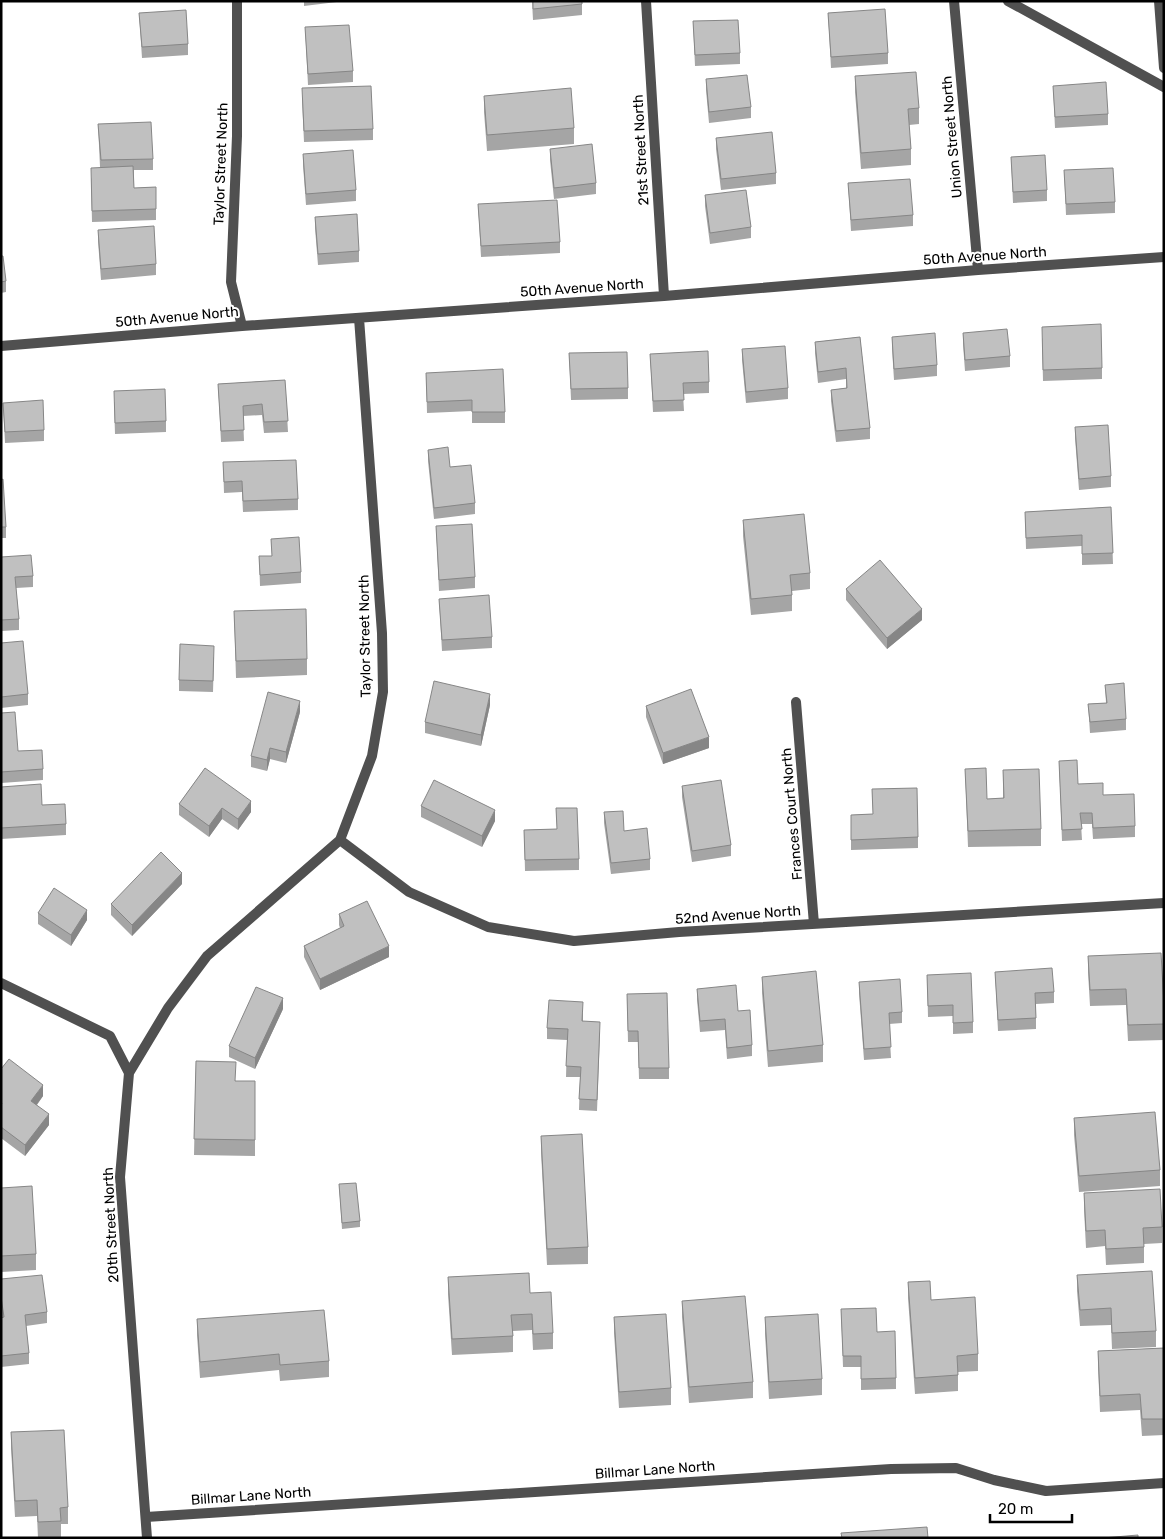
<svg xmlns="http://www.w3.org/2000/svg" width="1165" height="1539" font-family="Rubik,sans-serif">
	<rect width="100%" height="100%" fill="#fff"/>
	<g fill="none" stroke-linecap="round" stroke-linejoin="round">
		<path stroke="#505050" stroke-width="10" d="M237,1V136L231,282L242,326
			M646,1L664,296
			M954,1L978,270
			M1008,1L1164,87
			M1,346L242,326L664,296L978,270L1164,257
			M796,702L814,924
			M340,840L409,892L488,927L574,941L679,932L1164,903
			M1,983L110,1036L129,1073L120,1177L147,1538
			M129,1073L168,1008L207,956L340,840L372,756L383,692L382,633L359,318
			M146,1517L891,1469L956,1468L994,1480L1046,1491L1164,1483"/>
		<path stroke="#505050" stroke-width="10" d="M1159,1L1164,68"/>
	</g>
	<path fill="#a5a5a5" d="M304,1H345L304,6Z
		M532,1H582V15L533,20Z
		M139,13L188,44V55L142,58Z
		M828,13L888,53V64L831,68Z
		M693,21L740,53V64L695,66Z
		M305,27L353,71V82L308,85Z
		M855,76L919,108V124L909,125L911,149V165L861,169L855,92Z
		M706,79L751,107V118L709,123L706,90Z
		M1053,86L1108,114V125L1055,128Z
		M484,96L574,128V144L487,151L484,112Z
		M302,99L373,129V140L304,142Z
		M98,124L153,159V170H134V188L156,187V220L92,222L91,179L100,167Z
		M716,138L776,173V184L721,190L716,149Z
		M550,149L596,183V194L554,199L550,160Z
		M303,154L356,190V201L306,205L303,165Z
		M1011,157L1047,190V201L1013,203Z
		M1064,170L1115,202V213L1066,215Z
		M848,183L913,215V226L851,231Z
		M705,195L751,227V238L710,244L705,206Z
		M478,204L560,242V253L481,257Z
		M315,217L359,251V262L318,265L315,228Z
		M98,230L156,264V275L101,280L98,241Z
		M1,256L6,281V292L1,293Z
		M963,333L1010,356V367L965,371L963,344Z
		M860,337L870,428V439L836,442L831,401V390L846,388V379L818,383L815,353V342Z
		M892,337L937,365V376L894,380L892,348Z
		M1042,338L1102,368V379L1043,381Z
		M742,349L788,388V399L746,403L742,360Z
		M569,353L628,388V399L571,400Z
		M650,354L709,382V393L683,394L684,411L653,412Z
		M426,373L505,412V423H472V411L427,413Z
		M285,380L288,432L264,433L262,415L243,416L244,441L221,442L218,384Z
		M114,402L166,421V432L115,434Z
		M3,403L44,430V441L5,443Z
		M1075,427L1111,476V487L1079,490L1075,438Z
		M428,450L450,467L475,503V514L434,519L428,461Z
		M223,462L298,499V510L243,512L242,492L224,493Z
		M1,480L6,527V538H1Z
		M1111,507L1113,564L1082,565V546L1026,549L1025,512Z
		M743,520L810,573V589L792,591V611L751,615L743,536Z
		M436,526L475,577V588L439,591Z
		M271,539L301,572V583L260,586L259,556H272Z
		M1,557L33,576V587L16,588L19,619V630L1,631Z
		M846,589L922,620L887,649L846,600Z
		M439,599L492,637V648L442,651Z
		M234,611L307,659V675L236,678Z
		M1,643L28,694V705L1,708Z
		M214,657L213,692L179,691V680Z
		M1105,685L1126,719V730L1090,733L1088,704L1106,703Z
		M490,705L481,746L425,733V722Z
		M646,706L709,748L663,764L646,717Z
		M300,712L286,763L270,759L267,771L251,767V756Z
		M1,713L18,751L43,769V780L1,783Z
		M1059,761L1078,784L1103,795L1135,826V837L1093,839L1092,824H1081L1082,840L1062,841Z
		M205,768L251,812L238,830L222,819L209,837L179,815V804Z
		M965,769L987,799L1003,798V770L1041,829V846L968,847Z
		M682,786L731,845V856L692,862L682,797Z
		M1,787L42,805L66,824V835L1,839Z
		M872,789L918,837V848L851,850V815L873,814Z
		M421,806L495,821L482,847L421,817Z
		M556,808L579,859V870L525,871L524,830L557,829Z
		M604,812L624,831L650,859V870L611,874L604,823Z
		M182,884L132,936L111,915V904Z
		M38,913L87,920L71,946L38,924Z
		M339,914L389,957L320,990L304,957V946L340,928L339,925Z
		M1088,956L1164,1005V1040L1128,1041L1126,1005L1090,1006L1088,972Z
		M995,972L1054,992V1003L1036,1004V1029L998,1031Z
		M927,975L973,1022V1033L953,1034V1016L928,1017Z
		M762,977L823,1045V1062L768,1067L762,993Z
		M859,982L902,1012V1023L889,1024L891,1058L864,1060L859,993Z
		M697,989L738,1011L752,1045V1056L727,1059L725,1030L700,1032L697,1000Z
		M627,994L669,1068V1079H639L638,1042H628Z
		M283,1009L255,1069L229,1057V1046Z
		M583,1013V1021L600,1033L597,1111L579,1110L580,1077H566L567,1040L547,1039V1028Z
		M196,1061L236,1081H255V1156L194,1155Z
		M1,1069L43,1096L37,1105L49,1125L25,1156L1,1138Z
		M1074,1118L1160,1170V1186L1079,1192L1074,1135Z
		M541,1136L588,1247V1264L547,1265L541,1152Z
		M339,1184L360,1221V1227L342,1229Z
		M1,1188L36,1254V1270L1,1272Z
		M1084,1193L1162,1227V1243L1144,1244V1263L1106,1265L1105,1246L1086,1248L1084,1209Z
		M1077,1275L1156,1331V1347L1112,1349L1111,1325L1080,1326L1077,1291Z
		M448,1277L530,1293L553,1333V1349L533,1350L532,1330L513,1331V1352L452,1355L448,1294Z
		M1,1279L47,1312V1323L26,1326L29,1353V1364L1,1367V1318L2,1317L1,1308Z
		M908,1282L931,1300L978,1354V1371L958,1372V1391L915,1394L908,1298Z
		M682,1301L753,1382V1398L689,1403L682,1317Z
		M841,1309L877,1332L896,1378V1389L861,1390V1367H843Z
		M614,1317L671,1388V1405L619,1408L614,1333Z
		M765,1317L822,1379V1395L769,1399L765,1334Z
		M197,1319L329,1361V1377L280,1381L279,1370L200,1378L197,1335Z
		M1164,1348V1435L1142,1436L1140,1410L1100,1412L1098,1367V1351Z
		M11,1432L68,1507V1524H61V1537L38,1538L37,1516L15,1517L11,1448Z"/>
	<path fill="#868686" d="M922,609V620L887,649V638Z
		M490,694V705L481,746V735Z
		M300,701V712L286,763V752Z
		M709,737V748L663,764V753Z
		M270,748V759L267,771V760Z
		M251,801V812L238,830V819Z
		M222,808V819L209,837V826Z
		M495,810V821L482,847V836Z
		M182,873V884L132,936V925Z
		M87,910V920L71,946V935Z
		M389,946V957L320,990V979Z
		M283,998V1009L255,1069V1058Z
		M43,1085V1096L31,1112V1101Z
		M49,1114V1125L25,1156V1145Z"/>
	<path fill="#c0c0c0" stroke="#868686" d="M533,1H582V4L533,9Z
		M885,9L888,53L831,57L828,13Z
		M186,10L188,44L142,47L139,13Z
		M738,20L740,53L695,55L693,21Z
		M349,25L353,71L308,74L305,27Z
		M916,72L919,108L908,109L911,149L861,153L855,76Z
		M747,75L751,107L709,112L706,79Z
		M1106,82L1108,114L1055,117L1053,86Z
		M371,86L373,129L304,131L302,88Z
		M571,88L574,128L487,135L484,96Z
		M151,122L153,159L101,160L98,124Z
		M772,132L776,173L721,179L716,138Z
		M592,144L596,183L554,188L550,149Z
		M353,150L356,190L306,194L303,154Z
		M1045,155L1047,190L1013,192L1011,157Z
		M133,166L134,188L156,187V209L92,211L91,168Z
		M1113,168L1115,202L1066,204L1064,170Z
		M910,179L913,215L851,220L848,183Z
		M746,190L751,227L710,233L705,195Z
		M557,200L560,242L481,246L478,204Z
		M357,214L359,251L318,254L315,217Z
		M154,226L156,264L101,269L98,230Z
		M1,256H3L6,281L1,282Z
		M1101,324L1102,368L1043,370L1042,327Z
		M1007,329L1010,356L965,360L963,333Z
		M935,333L937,365L894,369L892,337Z
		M860,337L870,428L836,431L831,390L847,388L846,368L818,372L815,342Z
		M785,346L788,388L746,392L742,349Z
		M708,351L709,382L683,383L684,400L653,401L650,354Z
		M627,352L628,388L571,389L569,353Z
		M503,369L505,412H472V400L427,402L426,373Z
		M285,380L288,421L264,422L262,404L243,406L244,430L221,431L218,384Z
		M165,389L166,421L115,423L114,391Z
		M43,400L44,430L5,432L3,403Z
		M1108,425L1111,476L1079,479L1075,427Z
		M448,447L450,467L471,465L475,503L434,508L428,450Z
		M296,460L298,499L243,501L242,481L224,482L223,462Z
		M3,479L6,527H1V480Z
		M1111,507L1113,553L1082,554V535L1026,538L1025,512Z
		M804,514L810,573L790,575L792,595L751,599L743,520Z
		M472,524L475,577L439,580L436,526Z
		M299,537L301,572L260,575L259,556H272L271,539Z
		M31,555L33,576L15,577L19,619L1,620V557Z
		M880,560L922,609L887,638L846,589Z
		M489,595L492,637L442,640L439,599Z
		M306,609L307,659L236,661L234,611Z
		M23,641L28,694L1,697V643Z
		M180,644L214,646L213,681L179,680Z
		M434,681L490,694L481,735L425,722Z
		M1124,683L1126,719L1090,722L1088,704L1107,703L1105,685Z
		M691,689L709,737L663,753L646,706Z
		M268,692L300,701L286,752L270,748L267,760L251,756Z
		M15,712L18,751L42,750L43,769L1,772V713Z
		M1077,760L1078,784L1103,783V795L1134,794L1135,826L1093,828L1092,813H1080L1082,829L1062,830L1059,761Z
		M205,768L251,801L238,819L222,808L209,826L179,804Z
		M986,768L987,799L1004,798L1003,770L1039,769L1041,829L968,831L965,769Z
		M434,780L495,810L482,836L421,806Z
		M721,780L731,845L692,851L682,786Z
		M41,784L42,805L65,804L66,824L1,828V787Z
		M917,788L918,837L851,840V815L873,814L872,789Z
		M556,808H577L579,859L525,860L524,830L557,829Z
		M623,811L624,831L647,828L650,859L611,863L604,812Z
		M161,852L182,873L132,925L111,904Z
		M54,888L87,910L71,935L38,913Z
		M367,901L389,946L320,979L304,946L344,926L339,914Z
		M1161,953L1164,1005V1024L1128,1025L1126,989L1090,990L1088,956Z
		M1052,968L1054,992L1035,993L1036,1018L998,1020L995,972Z
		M816,971L823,1045L768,1051L762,977Z
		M971,973L973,1022L953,1023V1005L928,1006L927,975Z
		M900,979L902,1012L889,1013L891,1047L864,1049L859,982Z
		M736,985L738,1011L750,1010L752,1045L727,1048L725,1019L700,1021L697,989Z
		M256,987L283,998L255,1058L229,1046Z
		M667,993L669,1068H639L638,1031H628L627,994Z
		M549,1000L583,1002L582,1021L600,1022L597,1100L579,1099L581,1067L566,1066L568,1029L547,1028Z
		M9,1059L43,1085L31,1101L49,1114L25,1145L1,1127V1105L2,1103L1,1102V1069Z
		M196,1061L236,1062L235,1081H255V1140L194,1139Z
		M1155,1112L1160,1170L1079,1176L1074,1118Z
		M582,1134L588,1247L547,1249L541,1136Z
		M356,1183L360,1221L342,1223L339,1184Z
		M32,1186L36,1254L1,1256V1188Z
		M1160,1189L1162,1227L1143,1228L1144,1247L1106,1249L1105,1230L1086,1231L1084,1193Z
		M1152,1271L1156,1331L1112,1333L1111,1308L1080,1310L1077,1275Z
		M529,1273L530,1293L551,1292L553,1333L533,1334L532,1314L511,1315L513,1336L452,1339L448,1277Z
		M42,1275L47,1312L25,1315L29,1353L1,1356V1318L4,1317L1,1297V1279Z
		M930,1281L931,1300L975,1297L978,1354L957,1356L958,1375L915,1378L908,1282Z
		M745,1296L753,1382L689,1387L682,1301Z
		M876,1308L877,1332L895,1331L896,1378L861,1379V1356H843L841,1309Z
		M324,1310L329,1361L280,1365L279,1354L200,1362L197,1319Z
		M666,1314L671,1388L619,1392L614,1317Z
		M818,1314L822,1379L769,1382L765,1317Z
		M1164,1348V1419H1142L1140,1394L1100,1396L1098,1351Z
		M64,1430L68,1507L60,1508L61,1521L38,1522L37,1500L15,1501L11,1432Z
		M927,1527L928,1538H842L841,1533Z
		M1138,1535V1538H1103Z"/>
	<g text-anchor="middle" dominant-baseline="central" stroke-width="4" stroke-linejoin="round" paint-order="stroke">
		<g font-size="14" fill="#000" stroke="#fff">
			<text transform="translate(952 137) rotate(-95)">Union Street North</text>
			<text transform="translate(641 150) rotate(-93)">21st Street North</text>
			<text transform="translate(221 164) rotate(-88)">Taylor Street North</text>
			<text transform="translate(985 256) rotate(-4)">50th Avenue North</text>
			<text transform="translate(582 288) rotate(-4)">50th Avenue North</text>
			<text transform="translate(177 317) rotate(-5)">50th Avenue North</text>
			<text transform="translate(365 636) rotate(-91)">Taylor Street North</text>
			<text transform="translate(792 814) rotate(-95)">Frances Court North</text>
			<text transform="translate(738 915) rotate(-4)">52nd Avenue North</text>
			<text transform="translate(111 1225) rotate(-93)">20th Street North</text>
			<text transform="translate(655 1470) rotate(-4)">Billmar Lane North</text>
			<text transform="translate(251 1496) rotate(-4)">Billmar Lane North</text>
		</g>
	</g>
	<rect width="1165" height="1539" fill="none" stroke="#000000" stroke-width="5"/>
	<path d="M990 1514v8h82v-8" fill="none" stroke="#000000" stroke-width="2.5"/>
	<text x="998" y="1514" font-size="15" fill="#000000" stroke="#ffffff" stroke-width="4" paint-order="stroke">20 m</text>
</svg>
